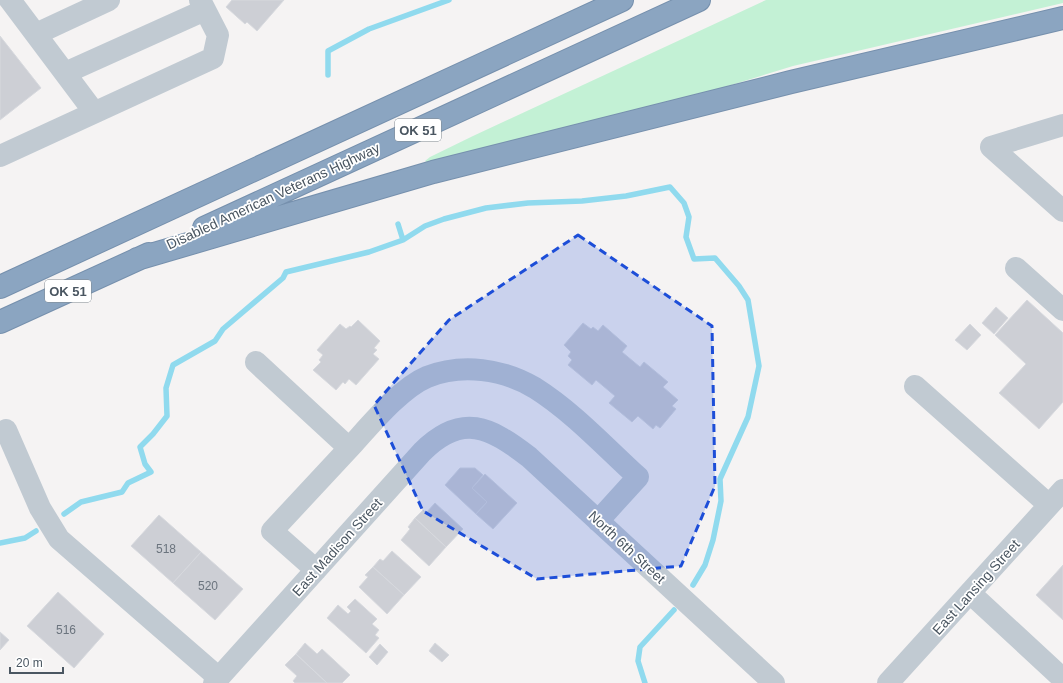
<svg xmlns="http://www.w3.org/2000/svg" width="1063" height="683" font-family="Arial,sans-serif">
	<rect width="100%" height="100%" fill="#f5f3f3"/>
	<path fill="#c3f1d5" d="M766,0H1063V3L793,66L692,97L428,163L425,161L430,157L473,136Z"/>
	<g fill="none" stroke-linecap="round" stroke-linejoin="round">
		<path stroke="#90daee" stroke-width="5.5" d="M328,75V51L369,29L449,0
			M398,224L403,240
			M64,514L81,502L122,492L128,483L151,472L145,464L140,447L153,434L167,416L166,388L173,365L215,341L223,329L283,278L286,272L369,252L403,240L425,226L444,219L486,208L528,203L582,201L626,196L670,187L684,203L689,217L686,237L694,259L715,258L739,286L748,300L759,366L748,417L720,479L721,501L713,540L705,565L693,585
			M0,543L25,538L36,531
			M645,683L638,661L640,647L674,610"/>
	</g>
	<path fill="#cdcfd5" stroke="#d7d9de" d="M232,0H284L257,31L247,22L245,24L226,7Z
		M0,36L41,88L0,120Z
		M1027,300L1063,333V402L1039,429L999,393L1026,364L995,335Z
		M996,307L1008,318L994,334L982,323Z
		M358,320L380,341L374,348L377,350L373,354L379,359L356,385L349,379L345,384L343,382L336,390L313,370L321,362L319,360L323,355L317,350L340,324L346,329L350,326L351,327Z
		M583,323L591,329L593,327L598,331L603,325L627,346L622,352L640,367L644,362L668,382L663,387L678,400L672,406L676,409L660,428L656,425L653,429L638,416L632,422L609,403L615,396L596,380L592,385L568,365L572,360L568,356L571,352L564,345Z
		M970,324L981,335L967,350L955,340Z
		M460,468H475L483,475L472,488L487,502L476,514L445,485Z
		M485,474L517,503L493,529L476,514L487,502L472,488Z
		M435,503L463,529L446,547L415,518L423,510L426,513Z
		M159,515L201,552L173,583L131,546Z
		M415,518L446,547L429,566L401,540L410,529L408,527Z
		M392,551L421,577L404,595L373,567L380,559L383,561Z
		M201,552L243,589L215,620L173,583Z
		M1063,565V620L1036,595Z
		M373,567L404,595L387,614L359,587L368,577L365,575Z
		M58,592L104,634L74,668L27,626Z
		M355,599L377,619L372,624L379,630L375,635L379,638L366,653L327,618L338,605L348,614L351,611L347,607Z
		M0,632L9,640L0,650Z
		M305,643L317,654L322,649L350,675L342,683H327L296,654Z
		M435,643L449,655L442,662L429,651Z
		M380,644L388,652L377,665L369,657Z
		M296,654L327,683H295L293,681L297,676L285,665Z"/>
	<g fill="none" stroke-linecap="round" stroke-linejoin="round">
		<g stroke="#7690ad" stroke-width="24">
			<path id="highway" d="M204,228L699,0
				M137,259L433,172L791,82L1063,18
				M0,287L622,0
				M0,322L149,254"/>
		</g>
		<path stroke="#c1cad2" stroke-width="22" d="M10,0L94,112
			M36,34L109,0
			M65,73L205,10
			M1063,125L991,147L1063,211
			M0,156L213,58L218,35L200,0
			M1016,268L1063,310
			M256,362L349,448
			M915,386L1049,505
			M6,430L40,508L59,539L219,678
			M316,570L272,531C299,502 326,473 353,444C372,423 401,388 427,377C462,363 503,369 535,388C573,412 605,447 638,477L598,521
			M970,593L1063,679
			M214,683L422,452C462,412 490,427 529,457L774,683
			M888,683L1063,490"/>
		<use href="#highway" stroke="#8ba5c1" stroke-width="22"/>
	</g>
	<path fill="#1d4ed8" fill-opacity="0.2" stroke="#1d4ed8" stroke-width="3" stroke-dasharray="8 5" stroke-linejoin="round" d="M578,235L712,326L715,486L681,566L537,579L423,511L374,405L449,320Z"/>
	<g text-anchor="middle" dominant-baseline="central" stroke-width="3.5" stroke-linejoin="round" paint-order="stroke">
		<g font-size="12" fill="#6b747e">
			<text x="166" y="549">518</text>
			<text x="208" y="586">520</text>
			<text x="66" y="630">516</text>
		</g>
		<g fill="#fff" stroke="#808990" stroke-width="1">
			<rect x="395" y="119" width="46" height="22" rx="3"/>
			<rect x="45" y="280" width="46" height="22" rx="3"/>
		</g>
		<g font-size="13" font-weight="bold" fill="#4a5661">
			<text x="418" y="130">OK 51</text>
			<text x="68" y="291">OK 51</text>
		</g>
		<g font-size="14" fill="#4a5661" stroke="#fff">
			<text transform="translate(273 196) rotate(-25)">Disabled American Veterans Highway</text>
			<text transform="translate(337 547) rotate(-48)">East Madison Street</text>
			<text transform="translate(627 547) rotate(43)">North 6th Street</text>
			<text transform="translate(976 587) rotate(-48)">East Lansing Street</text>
		</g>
	</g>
	<path d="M10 667v6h53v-6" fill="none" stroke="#4a5661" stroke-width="2"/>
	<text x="16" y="667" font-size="12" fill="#4a5661" stroke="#ffffff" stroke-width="3" paint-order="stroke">20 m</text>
</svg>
